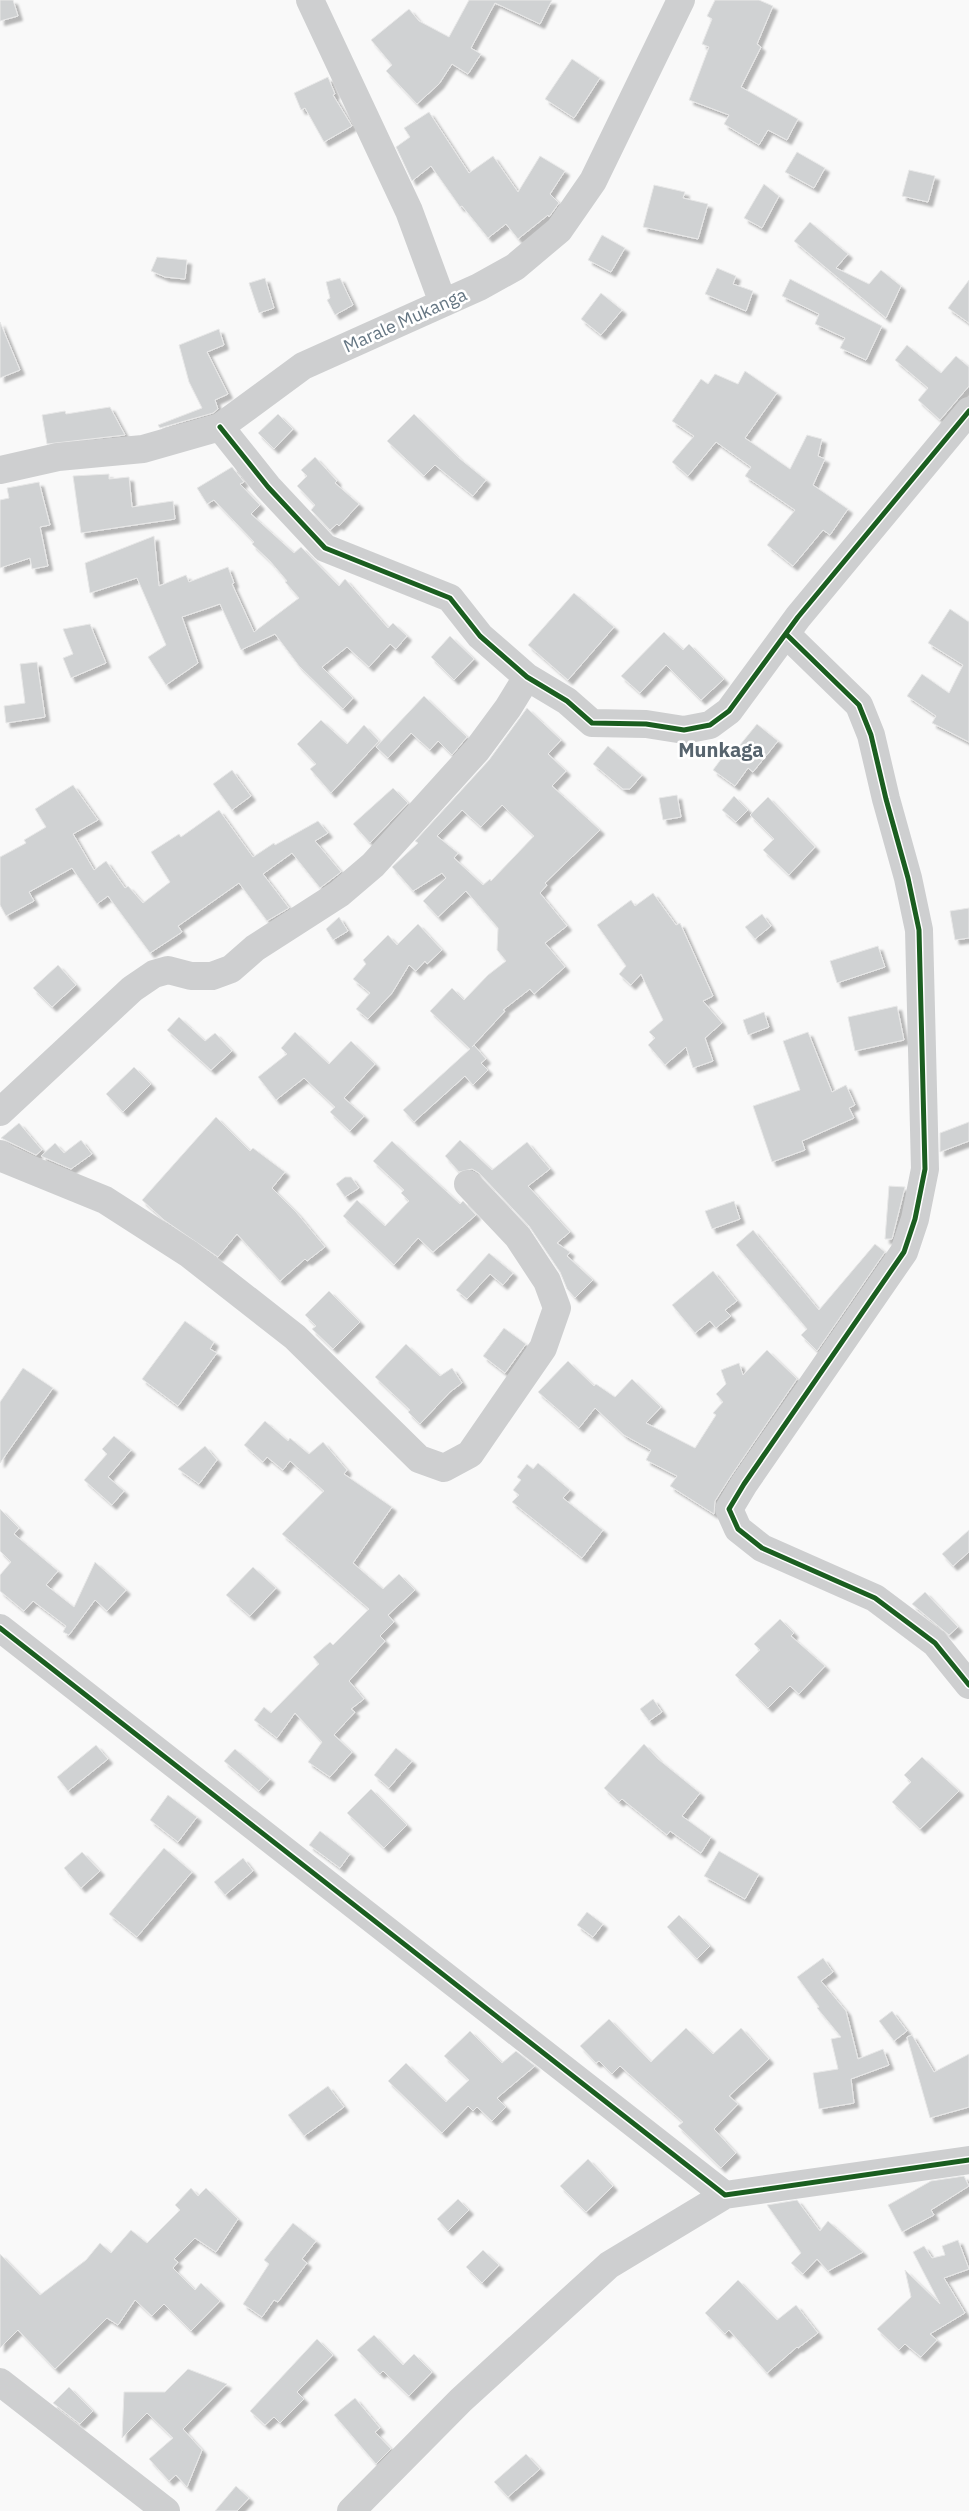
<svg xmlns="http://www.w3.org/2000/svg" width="969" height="2511" font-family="'IBM Plex Sans',sans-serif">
	<defs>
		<filter id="shadow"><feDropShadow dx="4.5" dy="4.5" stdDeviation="1" flood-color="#0004"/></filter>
	</defs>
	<rect width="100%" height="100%" fill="#f9f9f9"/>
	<path fill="#d0d2d3" stroke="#e8e8e8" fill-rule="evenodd" filter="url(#shadow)" d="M0,0H13L18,16L0,21Z
		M469,0H552L540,24L495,3L471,48L481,54L468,74L452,64L439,84L417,104L386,71L392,65L371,40L409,9L419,21L449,37Z
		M715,0H759L773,6L757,44L761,47L741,87L798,119L787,140L768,130L759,145L724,124L729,115L689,100L709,47L702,44L712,19L707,16Z
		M572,59L600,78L574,118L545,99Z
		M328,77L335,94L333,95L352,126L324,142L305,108L301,110L294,93Z
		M429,112L469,173L493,156L518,192L540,156L565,171L550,194L559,203L549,217L548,215L518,239L506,224L488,238L462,206L460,207L431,166L412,181L396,147L410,137L404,128Z
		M797,152L825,168L814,188L785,172Z
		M909,170L935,176L928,202L902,196Z
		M764,184L779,196L762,228L744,218Z
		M654,185L685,192L683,198L708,204L698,239L643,227Z
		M810,222L848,254L836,268L869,284L881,270L901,286L886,318L794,241Z
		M602,235L625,248L611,272L588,260Z
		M157,257L187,260L185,279L165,277L151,271Z
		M717,268L736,276L733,284L753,291L746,311L705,294Z
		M265,278L274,308L259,313L249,283Z
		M340,278L353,305L335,315L327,300L330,298L326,282Z
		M790,279L882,326L866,360L840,348L845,338L815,324L819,314L782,296Z
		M969,280V323L948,308Z
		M601,293L622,310L601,335L581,319Z
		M0,322L20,370L0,378Z
		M219,329L224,345L207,352L228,394L215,400L218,409L213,413L160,428L158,425L202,408L189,382L179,345Z
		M907,345L941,373L956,356L969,367V386L940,420L918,400L928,388L895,360Z
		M745,371L777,393L745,438L790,469L807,435L822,439L818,456L825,459L813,485L848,509L830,535L823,530L793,566L767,545L795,510L745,476L751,467L716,442L688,476L672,462L694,436L672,421L701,379L708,384L715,374L738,384Z
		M110,407L125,435L47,444L42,415L65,411L66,414Z
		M278,414L293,429L274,449L258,433Z
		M414,414L459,458L486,480L473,496L435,465L424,476L387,441Z
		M315,457L337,481L335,483L359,504L339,526L337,524L330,530L311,510L315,505L297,486L307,476L301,470Z
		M232,467L244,482L240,484L260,505L251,514L294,553L301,547L339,586L345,579L388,628L393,623L407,636L396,649L390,644L369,667L347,647L322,667L353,698L343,709L299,666L275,634L241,650L220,604L182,617L198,663L166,685L148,657L166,645L137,578L90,593L85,563L154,536L159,586L186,575L189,582L228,567L234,583L232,584L254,632L299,598L285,582L287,581L270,561L252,544L254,542L214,500L207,504L197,488Z
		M109,474V479L129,477L132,507L173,501L175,519L81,533L73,476Z
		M39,482L50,525L40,527L48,566L32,569L30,558L0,568V500L9,498L7,488Z
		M574,593L614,627L568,680L528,645Z
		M950,609L969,622V742L932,723L936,716L907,696L922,674L949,693L963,665L928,643Z
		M90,624L106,663L71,678L63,658L73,654L63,629Z
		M664,632L683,650L689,644L724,679L701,700L666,665L640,693L621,676Z
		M450,636L474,659L454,680L431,657Z
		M37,662L45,717L6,723L4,706L25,703L20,664Z
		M424,696L467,737L452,755L438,741L430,750L411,733L388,758L376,747Z
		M527,708L561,740L548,754L566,771L552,786L600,830L545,883L547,885L540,893L567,926L545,943L565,967L534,994L530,989L503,1010L505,1011L472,1047L474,1045L486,1059L481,1063L488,1070L473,1085L465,1076L414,1122L403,1110L470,1049L430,1011L452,988L464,1000L488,975L506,961L497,950L498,928L466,891L438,917L423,901L446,878L442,873L413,891L392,867L418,843L415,841L489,760ZM502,805L534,836L491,881L490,879L483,885L454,858L458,853L437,836L462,810L481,827Z
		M321,720L347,744L364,725L379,741L331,793L310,769L316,764L297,744Z
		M757,724L778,741L753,772L748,768L735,786L713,770L730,747L735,751Z
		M608,746L642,775L630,789H623L593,764Z
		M232,770L251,796L232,810L213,784Z
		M73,785L98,820L73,834L94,870L106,861L125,888L128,886L143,903L170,882L151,852L179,834L181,837L219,810L253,857L274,843L275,845L318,821L328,833L315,841L341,872L320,888L292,853L263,874L289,908L267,921L239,883L178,926L182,932L150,953L108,896L97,904L72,868L29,892L34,901L6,916L0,905V857L26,843L24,840L46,827L35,809Z
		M393,788L408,803L370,843L353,824Z
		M677,795L681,817L663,820L659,798Z
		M734,796L748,810L736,822L722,810Z
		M768,797L815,847L789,875L763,850L774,839L750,815Z
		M653,893L676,925L680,923L713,996L703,1001L722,1023L705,1038L713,1061L693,1068L686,1047L665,1065L648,1045L655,1038L649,1032L663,1020L641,974L631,985L619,974L626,966L597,925L631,900L635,906Z
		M969,908V938L955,940L950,911Z
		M762,914L771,926L755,939L745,927Z
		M339,917L348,931L333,940L326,929Z
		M418,924L442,950L427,964L425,961L416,971L409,965L392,993L368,1019L356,1009L370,993L353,979L366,964L363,960L388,935L397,945Z
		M878,946L885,967L837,983L830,961Z
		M58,965L76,985L52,1007L33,988Z
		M897,1006L904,1040L855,1051L848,1017Z
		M764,1012L769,1027L748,1035L743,1020Z
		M179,1017L205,1041L215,1033L232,1051L211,1070L167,1030Z
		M295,1032L329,1064L351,1041L375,1064L344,1098L364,1116L350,1131L330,1112L335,1107L304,1078L276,1100L258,1077L287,1054L281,1048Z
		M808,1032L832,1092L846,1085L855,1105L849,1108L854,1118L802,1141L805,1150L772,1162L753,1106L800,1090L783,1041Z
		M134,1067L151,1084L123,1112L106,1094Z
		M216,1117L250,1151L253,1148L285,1172L272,1188L296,1212L325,1247L307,1261L305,1259L280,1281L237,1234L218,1257L164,1220L142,1200Z
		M969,1122V1141L940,1152V1133Z
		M19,1123L42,1150L36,1155L1,1138Z
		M81,1140L92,1154L71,1169L41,1156L55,1143L64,1153Z
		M460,1140L492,1170L527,1142L550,1169L528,1186L570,1232L557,1243L570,1252L567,1256L593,1280L575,1298L567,1289L560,1272L529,1226L479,1173L472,1169L459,1172L445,1156Z
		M392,1141L460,1204L463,1201L476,1215L433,1252L418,1238L394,1265L343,1216L357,1200L385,1226L409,1201L401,1193L404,1190L373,1161Z
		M345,1177H351L359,1188L345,1197L336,1184Z
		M889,1186L905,1187L892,1239H885Z
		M734,1201L740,1219L712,1229L705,1211Z
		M753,1230L819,1310L875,1244L885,1252L817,1351L801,1335L807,1329L736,1245Z
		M489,1253L513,1273L503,1285L490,1274L467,1299L456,1290Z
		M713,1271L737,1301L725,1310L731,1316L716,1328L710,1321L695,1333L672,1305Z
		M329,1291L360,1322L333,1349L312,1329L316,1326L305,1315Z
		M185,1321L214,1342L210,1349L217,1353L178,1406L142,1379Z
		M504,1328L526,1344L505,1373L483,1356Z
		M406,1344L440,1376L452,1368L462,1383L450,1392L420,1424L408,1412L410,1410L375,1377Z
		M767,1350L797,1379L731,1476L715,1501L714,1514L670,1486L677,1476L646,1460L651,1450L624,1435L595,1408L579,1428L538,1392L568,1361L594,1386L596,1384L615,1397L632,1379L661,1407L646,1423L695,1448L716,1415L713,1413L723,1402L716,1394L726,1384L721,1370L739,1363L743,1375Z
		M23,1368L53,1388L0,1463V1402Z
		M265,1421L288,1441L290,1438L309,1454L323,1442L347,1470L344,1474L392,1507L353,1563L383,1589L399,1574L415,1590L388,1615L394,1622L380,1636L385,1641L349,1681L364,1699L351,1709L355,1712L334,1735L352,1752L330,1777L308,1762L322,1742L295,1713L277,1738L254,1720L264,1707L271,1713L319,1664L313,1657L330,1642L333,1645L369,1609L282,1534L324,1491L290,1461L283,1470L267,1457L263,1462L244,1445Z
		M114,1436L131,1450L108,1477L124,1491L112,1505L84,1480L107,1454L102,1449Z
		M205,1446L217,1460L199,1484L178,1469Z
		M538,1463L570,1490L563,1498L603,1530L582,1558L512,1502L519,1495L513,1490L521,1480L517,1477L527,1464L533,1469Z
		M0,1509L19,1528L14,1534L58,1571L46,1585L74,1607L95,1562L126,1590L107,1611L95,1600L69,1635L63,1632L66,1626L33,1601L24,1611L0,1591V1575L11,1562L0,1551Z
		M969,1530V1552L953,1566L942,1554Z
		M253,1567L276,1588L250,1616L226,1595Z
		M925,1592L958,1627L949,1635L912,1604Z
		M780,1619L794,1633L791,1636L825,1666L799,1694L790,1686L768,1708L735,1675L760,1650L754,1644Z
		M653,1699L662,1712L649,1721L640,1709Z
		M644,1744L658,1759L700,1793L682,1816L711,1837L701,1853L670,1831L667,1835L622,1799L619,1802L604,1788Z
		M96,1745L108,1759L68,1791L57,1777Z
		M396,1748L412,1761L389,1788L374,1775Z
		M235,1749L270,1779L259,1791L224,1761Z
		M922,1757L959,1791L920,1829L892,1802L911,1782L904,1775Z
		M371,1789L407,1825L384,1848L347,1813Z
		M168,1795L197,1817L178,1842L150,1820Z
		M320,1831L350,1854L340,1868L309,1845Z
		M164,1848L192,1872L137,1937L109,1914Z
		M719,1851L759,1874L745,1899L704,1876Z
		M82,1852L100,1871L81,1888L64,1868Z
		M243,1858L253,1871L225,1895L214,1882Z
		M587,1912L603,1924L593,1937L577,1925Z
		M679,1915L710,1946L697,1959L667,1927Z
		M823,1958L833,1972L821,1981L846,2011L858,2059L883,2049L889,2065L851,2079L854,2103L819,2109L813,2073L838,2069L831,2039L841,2037L817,2008L819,2007L797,1977Z
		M892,2011L907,2031L894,2041L879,2021Z
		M609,2019L651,2062L686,2028L713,2054L741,2028L769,2059L729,2096L738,2104L714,2129L736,2153L721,2168L678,2126L683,2122L620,2066L612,2074L599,2061L596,2063L580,2046Z
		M470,2031L502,2063L516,2051L535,2066L497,2098L506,2107L492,2121L477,2107L473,2111L468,2106L442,2133L388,2081L406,2063L446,2102L469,2080L444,2056Z
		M912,2035L934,2072L969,2054V2107L930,2118L907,2037Z
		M328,2086L344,2107L304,2136L288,2115Z
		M588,2159L613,2186L586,2212L560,2186Z
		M964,2176L969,2186L931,2210L934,2215L902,2232L888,2205L931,2181Z
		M191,2188L198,2196L206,2188L238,2219L216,2252L195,2238L174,2259L178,2262L173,2268L195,2290L201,2283L220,2301L191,2331L164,2304L152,2316L135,2300L118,2325L107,2318L55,2369L18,2330L0,2348V2254L40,2295L86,2260L100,2243L111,2253L131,2230L147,2243L180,2210L175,2205Z
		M458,2199L469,2210L448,2231L437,2219Z
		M797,2200L820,2231L828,2221L863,2252L828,2271L817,2259L803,2274L791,2263L801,2253L767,2205Z
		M293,2223L316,2241L302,2259L307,2263L278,2302L274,2300L262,2317L243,2304L269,2264L264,2260Z
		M958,2240L969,2269L944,2278L965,2313L930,2334L937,2340L921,2357L905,2344L899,2350L877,2329L911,2297L905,2270L940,2304L913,2252L924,2246L932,2258L945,2255L942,2246Z
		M483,2250L499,2265L482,2283L466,2267Z
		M738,2280L777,2320L796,2305L818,2333L798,2348L797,2347L767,2373L729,2330L725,2334L705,2313Z
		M374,2335L403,2365L414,2354L432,2372L409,2396L383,2371L380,2374L357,2350Z
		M317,2339L333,2355L297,2392L304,2399L280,2423L274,2417L265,2425L250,2411Z
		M188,2369L227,2384L183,2429L202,2450L187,2487L176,2475L169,2481L149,2459L173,2438L147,2413L122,2438L124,2392H165Z
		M69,2387L93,2411L80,2424L53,2403Z
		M355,2398L380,2428L375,2432L391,2449L376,2464L334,2415Z
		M526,2454L540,2469L508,2497L494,2482Z
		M236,2486L249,2498L237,2511H215Z"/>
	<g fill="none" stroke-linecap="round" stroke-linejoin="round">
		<path stroke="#cecfd0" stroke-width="28" d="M310,0L409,211L443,303
			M220,427L268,487L325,548L450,598L480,636L527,677L567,701L592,723L646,724L684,730L710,725L729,711L798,617L969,411
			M0,470L58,457L143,449L220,427L303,366L479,287L515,267L559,230L593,181L681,0
			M786,634L859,705L871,735L886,799L908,878L919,930L925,1169L915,1219L904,1252L744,1484L729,1509L738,1529L762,1548L875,1598L935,1643L969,1685
			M0,1112L132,989L154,974L168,970L191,976H212L231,969L255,948L339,894L373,865L477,750L508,708L527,677
			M0,1154L7,1160L105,1200L189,1254L295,1337L419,1459L444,1468L470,1454L543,1348L557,1308L547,1281L518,1237L468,1184
			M0,1628L725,2195L969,2160
			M0,2382L166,2511
			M351,2511L461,2400L609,2265L725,2195"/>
		<g stroke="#fff" stroke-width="8">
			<path id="cycleway" d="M220,427L268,487L325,548L450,598L480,636L527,677L567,701L592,723L646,724L684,730L710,725L729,711L798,617L969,411
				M786,634L859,705L871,735L886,799L908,878L919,930L925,1169L915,1219L904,1252L744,1484L729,1509L738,1529L762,1548L875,1598L935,1643L969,1685
				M0,1628L725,2195L969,2160"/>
		</g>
		<use href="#cycleway" stroke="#1b5e20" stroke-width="5"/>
	</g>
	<g text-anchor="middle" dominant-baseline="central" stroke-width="5" stroke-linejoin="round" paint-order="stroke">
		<g font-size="18" fill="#657683" stroke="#fff">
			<text transform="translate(405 320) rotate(-24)">Marale Mukanga</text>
		</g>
		<g font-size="20" font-weight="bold" fill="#57646e" stroke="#fff">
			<text x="721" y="749">Munkaga</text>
		</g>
	</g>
</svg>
